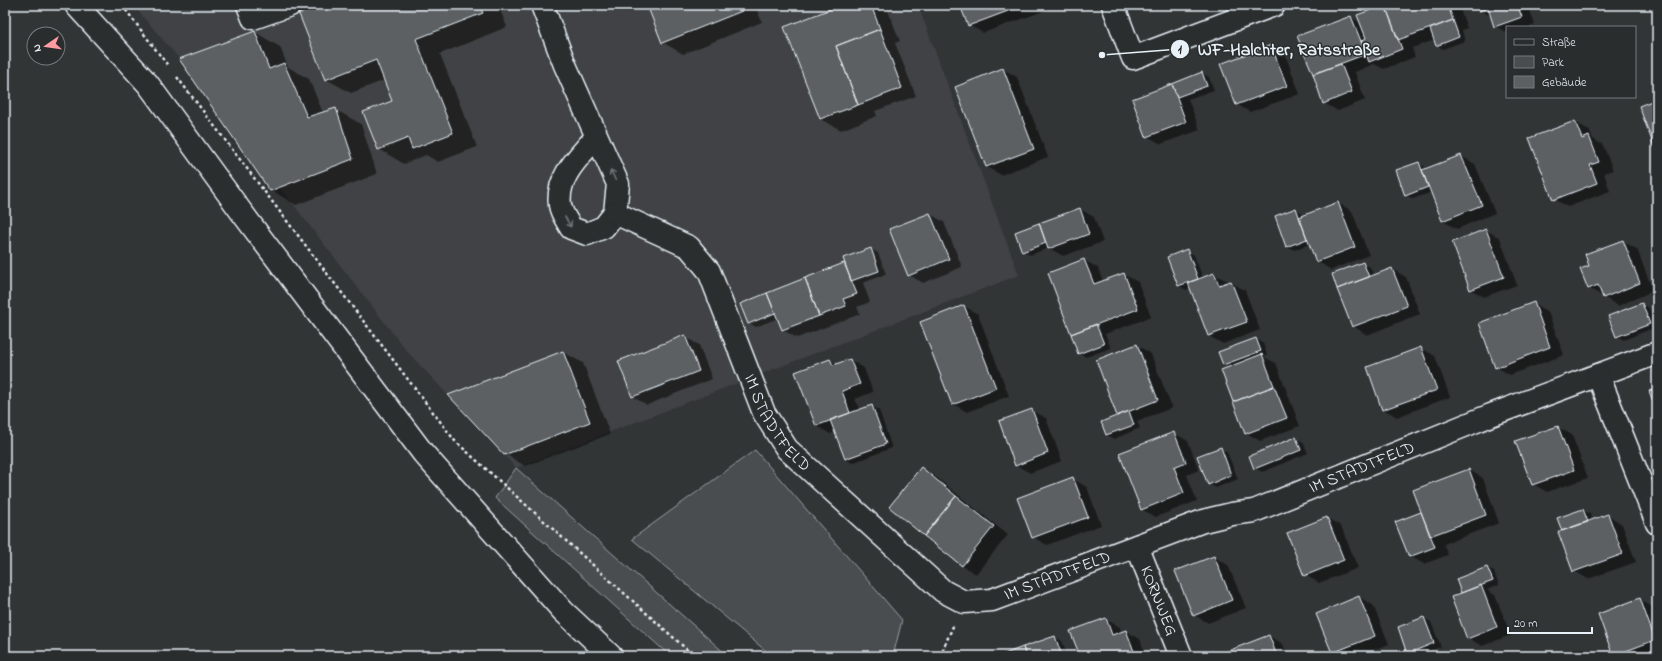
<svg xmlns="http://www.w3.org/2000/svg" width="1662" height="661" font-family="'Indie Flower',sans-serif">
	<rect width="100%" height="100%" fill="#323536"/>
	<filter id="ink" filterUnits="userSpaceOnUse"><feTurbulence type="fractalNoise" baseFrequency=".025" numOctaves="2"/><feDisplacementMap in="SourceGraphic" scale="8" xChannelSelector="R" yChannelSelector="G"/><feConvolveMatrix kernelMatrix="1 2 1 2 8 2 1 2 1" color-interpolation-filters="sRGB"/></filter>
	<g filter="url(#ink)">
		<path fill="#3f4244" d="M133,5H918L1019,275L516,468L405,349L194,76Z"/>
		<path fill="#494d4f" stroke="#989fa4" d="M755,450L902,620L893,656H772L632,539Z
			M516,468L728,656H670L495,498Z"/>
		<path fill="#0007" fill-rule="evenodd" d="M324,5H498L507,27L440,54L477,147L438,162L426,155L404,164L379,149L393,101L385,80L351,93L326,79Z
			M648,5H755L762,22L683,54L662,42Z
			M844,5H882L887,8L900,41L895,43L916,96L875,111L877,116L841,130L820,119Z
			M961,5H1055V7L983,33L969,25Z
			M1386,5H1468L1469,6L1460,9L1467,28L1462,30L1465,41L1443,49L1436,45L1435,40L1412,48L1415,57L1384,69L1374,64L1355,72L1365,100L1338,111L1324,103L1299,37L1351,17L1361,23Z
			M1478,5H1529H1528L1535,25L1529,27H1507V33L1495,26L1492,17L1480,10Z
			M255,32L280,47L288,67L309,79L323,113L336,110L361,124L377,174L296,205L271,190Z
			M1271,46L1285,54L1300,94L1250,112L1236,104Z
			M1003,69L1017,77L1048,157L1001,175L987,167Z
			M1202,73L1209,77L1214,90L1188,99L1200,130L1161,144L1147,136L1133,100Z
			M1575,122L1589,130L1593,139L1603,145L1613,170L1604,173L1610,191L1568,207L1554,199Z
			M1461,156L1475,164L1495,213L1457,229L1443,221L1432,192L1413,199L1406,195L1419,163L1425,167L1426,170Z
			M1338,203L1352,211L1369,255L1331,270L1317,261L1310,244L1294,250L1287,246L1295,209L1302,213L1304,216ZM1311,236L1312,238L1290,246V244Z
			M1080,209L1094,217L1103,242L1063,256L1049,248L1030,255L1023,251Z
			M930,214L944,222L962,267L923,283L909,275Z
			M1486,230L1500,238L1517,285L1484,297L1470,289Z
			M1622,241L1637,249L1653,291L1618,306L1589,288L1590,266Z
			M871,249L878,253L886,274L863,283L870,302L857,307L860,314L797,338L783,330L778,318L756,327L749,323L767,294L844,264L846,265Z
			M1187,251L1194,255L1203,278L1214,274L1245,290L1260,330L1223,344L1209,336L1191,288L1186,290L1179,286Z
			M1084,260L1098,268L1103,281L1123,274L1138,282L1151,317L1105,334L1111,348L1086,357L1079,353Z
			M1363,263L1370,267L1374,276L1392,269L1406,277L1420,314L1367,335L1353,326Z
			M1533,303L1548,312L1564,355L1510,375L1496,367Z
			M1642,304L1649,308L1656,327L1624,340L1617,336Z
			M964,306L978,314L1009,396L967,412L953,404Z
			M685,337L699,345L712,379L647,405L633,397Z
			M1256,339L1263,343L1267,355L1264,357L1276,363L1300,426L1260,441L1246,433L1229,368L1224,365L1220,353Z
			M1137,345L1151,354L1172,408L1137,421L1140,428L1114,439L1107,435L1103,422L1119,416Z
			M1421,348L1435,356L1450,397L1397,417L1383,409Z
			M563,352L583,363L610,434L525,466L505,454Z
			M830,360L837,364L850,360L864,368L873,392L855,399L860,411L872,406L879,410L892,448L852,463L846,459L836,432L830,434L816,425Z
			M1032,410L1046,418L1062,461L1030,473L1016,465Z
			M1558,427L1572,435L1588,478L1547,492L1533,484Z
			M1174,433L1188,441L1199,470L1187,475L1197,501L1156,517L1141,509Z
			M1296,438L1303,442L1308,453L1262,472L1255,468Z
			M1220,448L1227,452L1238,479L1216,488L1209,484Z
			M922,468L936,477L1008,535L976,574L962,566Z
			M1469,470L1483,478L1499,523L1444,544L1448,555L1424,564L1409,556L1397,523L1423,513Z
			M1073,479L1087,487L1101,525L1047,545L1033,537Z
			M1583,510L1590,514L1592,521L1608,515L1622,524L1636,562L1588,579L1574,571Z
			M1327,518L1341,526L1358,568L1319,583L1305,575Z
			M1214,557L1228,565L1246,608L1208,623L1194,615Z
			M1487,568L1494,572L1499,585L1487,590L1495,595L1511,635L1482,646L1468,638L1463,594Z
			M1359,597L1373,605L1389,644L1358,656H1338L1332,653Z
			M1639,599L1654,608L1657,617V653L1648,656H1615L1614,655Z
			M1424,618L1431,622L1441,647L1413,656L1408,653Z
			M1105,619L1120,627L1121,632L1126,631L1140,639L1146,656H1081Z
			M1269,636L1283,644L1287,656H1217Z
			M1055,637L1062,641L1068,656H1002Z"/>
		<path fill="#5c6063" stroke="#e8f1f8" d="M321,5H479L483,13L416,39L453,133L412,149L408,138L378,150L363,112L392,101L376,60L325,80L299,14Z
			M647,5H740L742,11L662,43Z
			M841,5H871L880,29L836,46L858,105L820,119L784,27Z
			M960,5H1024L968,26Z
			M1385,5H1448L1453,20L1398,40Z
			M1385,5L1402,49L1369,62L1361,41L1366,38L1357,15Z
			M1477,5H1517L1522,17L1494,27L1488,8L1479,11Z
			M1351,16L1366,54L1313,74L1297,36Z
			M1453,20L1459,37L1436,46L1430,29Z
			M880,29L902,88L858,105L836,46Z
			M255,31L269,69L284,63L307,117L336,108L353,159L270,191L179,59Z
			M1271,45L1287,86L1236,105L1220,64Z
			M1341,64L1352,92L1323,104L1313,74Z
			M1003,68L1034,149L986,167L955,87Z
			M1202,72L1207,86L1177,97L1172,84Z
			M1172,84L1186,122L1146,137L1132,99Z
			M1657,99V148L1655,149L1639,106Z
			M1575,121L1582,139L1589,136L1599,162L1590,165L1597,183L1553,200L1529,138Z
			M1461,155L1482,205L1442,221L1422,170Z
			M1419,162L1428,187L1405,196L1396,170Z
			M1338,202L1355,247L1316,262L1299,217Z
			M1080,208L1089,234L1048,249L1039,223Z
			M1296,208L1307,239L1286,247L1275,216Z
			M930,213L949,259L908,276L889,229Z
			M1039,223L1046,243L1022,252L1015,232Z
			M1486,229L1504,277L1470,290L1452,242Z
			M1623,240L1640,283L1603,298L1598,285L1588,289L1580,269L1589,266L1585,254Z
			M871,248L879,271L851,281L843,258Z
			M1187,249L1198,279L1178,286L1167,257Z
			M1084,259L1094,284L1124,273L1138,309L1071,334L1048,273Z
			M1363,262L1369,277L1337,289L1332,274Z
			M844,263L857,294L843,299L846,306L819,316L805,278Z
			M1392,268L1407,306L1352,327L1337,289Z
			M1214,273L1219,285L1231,281L1247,322L1208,336L1188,283Z
			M805,278L819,316L782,330L767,293Z
			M767,293L775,313L748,324L740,304Z
			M1534,302L1550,347L1495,368L1479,323Z
			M1642,303L1650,324L1616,337L1608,316Z
			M964,305L996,388L952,405L920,322Z
			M1096,324L1104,344L1078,354L1071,334Z
			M685,335L699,371L632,397L618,361Z
			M1256,338L1261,351L1223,365L1218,352Z
			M1137,344L1158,400L1117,416L1096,360Z
			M1421,347L1437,390L1382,410L1367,367Z
			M563,351L590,422L504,455L448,395Z
			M1262,354L1274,386L1233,402L1221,370Z
			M830,359L833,365L850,359L860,384L842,391L850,413L816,426L795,372Z
			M1274,386L1287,418L1245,434L1233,402Z
			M1657,388V412L1649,391Z
			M872,405L886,444L845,459L830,420Z
			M1032,409L1048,453L1015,466L999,421Z
			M1129,411L1134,425L1106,435L1101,422Z
			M1558,426L1574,470L1532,485L1515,441Z
			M1174,432L1186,462L1174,467L1184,493L1141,510L1119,453Z
			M1296,437L1301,450L1254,469L1249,456Z
			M1221,447L1231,475L1208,485L1197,456Z
			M921,467L956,496L924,536L889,507Z
			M1469,469L1486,515L1430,536L1413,490Z
			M1073,477L1088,517L1032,538L1017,498Z
			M956,496L994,526L962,566L924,536Z
			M1583,509L1588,522L1562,531L1557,518Z
			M1421,512L1435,547L1409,557L1395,522Z
			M1608,514L1623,554L1573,572L1558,532Z
			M1327,517L1344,560L1304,576L1287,533Z
			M1214,556L1232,600L1193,616L1175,571Z
			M1487,567L1493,581L1461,593L1456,579Z
			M1481,585L1497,627L1467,639L1451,597Z
			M1359,596L1375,636L1332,653L1316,614Z
			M1640,598L1655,640L1613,656L1598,614Z
			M1424,617L1434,643L1407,654L1398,627Z
			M1106,618L1112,635L1126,630L1135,654L1130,656H1080L1070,631Z
			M1269,635L1277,656H1215Z
			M1055,636L1062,656H1026L1023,647Z
			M1023,647L1026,656H999Z"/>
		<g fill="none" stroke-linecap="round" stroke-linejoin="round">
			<g stroke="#e8f1f8" stroke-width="25">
				<g id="minor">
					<path d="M248,5L253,18L290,5"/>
					<path d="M542,5L565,65L618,184L615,213L604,227L587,234L571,228C567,221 561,213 560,205C556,177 579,157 596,137"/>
					<path d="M1113,5L1133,58L1274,5"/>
					<path id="s1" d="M615,213L689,247L709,271L764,413L787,449L943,591L964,602L992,600L1203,521L1232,514L1254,511L1491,415L1657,353"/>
					<path d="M1598,375L1657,523"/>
					<path id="s2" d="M1137,546L1181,656"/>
				</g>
			</g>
			<g stroke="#e8f1f8" stroke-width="25">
				<path id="major" d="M76,5L148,84L240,210L423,453L563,611L611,656"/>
			</g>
			<path stroke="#e8f1f8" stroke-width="2.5" stroke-dasharray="3 3" stroke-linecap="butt" d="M122,5L169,67
				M177,77L455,441L694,656
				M940,656L954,624"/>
			<use href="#minor" stroke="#2a2d2e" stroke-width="22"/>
			<use href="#major" stroke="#2a2d2e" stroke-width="22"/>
		</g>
		<defs><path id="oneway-shaft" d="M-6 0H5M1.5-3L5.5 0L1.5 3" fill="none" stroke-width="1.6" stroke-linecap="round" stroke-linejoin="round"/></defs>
		<g stroke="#6c7275">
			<use href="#oneway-shaft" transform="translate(613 175) rotate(-114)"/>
			<use href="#oneway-shaft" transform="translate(568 222) rotate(59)"/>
		</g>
	</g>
	<g text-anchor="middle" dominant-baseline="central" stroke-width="3" stroke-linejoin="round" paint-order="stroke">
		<g font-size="17" fill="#e8f1f8" stroke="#2a2d2e">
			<text stroke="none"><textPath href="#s1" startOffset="280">IM STADTFELD</textPath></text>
			<text stroke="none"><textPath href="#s1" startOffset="964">IM STADTFELD</textPath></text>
			<text stroke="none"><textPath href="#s1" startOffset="640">IM STADTFELD</textPath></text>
			<text stroke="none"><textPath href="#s2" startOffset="59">KORNWEG</textPath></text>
		</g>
	</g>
	<path fill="none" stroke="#e8f1f8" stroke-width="1.5" d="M1102 55L1180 49"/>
	<g fill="#e8f1f8" stroke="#2a2d2e" stroke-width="1.5">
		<circle cx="1102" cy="55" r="4"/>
		<circle cx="1180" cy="49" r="10"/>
	</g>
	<g font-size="12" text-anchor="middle" font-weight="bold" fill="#111">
		<text x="1180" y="53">1</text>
	</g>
	<g font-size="18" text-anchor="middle" font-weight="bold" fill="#e8f1f8" stroke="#2a2d2e" stroke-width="3" stroke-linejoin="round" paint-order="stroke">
		<text x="1289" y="55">WF-Halchter, Ratsstraße</text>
	</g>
	<rect width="1662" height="661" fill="none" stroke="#2a2d2e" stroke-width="20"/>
	<rect x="10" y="10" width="1642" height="641" fill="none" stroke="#e8f1f8" stroke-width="1.5" filter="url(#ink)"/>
	<rect x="1506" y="26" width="130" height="72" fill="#2a2d2e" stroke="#767b7f"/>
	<rect x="1514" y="39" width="20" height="6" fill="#2a2d2e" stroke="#767b7f"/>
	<text x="1542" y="46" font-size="12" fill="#e8f1f8">Straße</text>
	<rect x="1514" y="56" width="20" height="12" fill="#494d4f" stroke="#767b7f"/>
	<text x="1542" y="66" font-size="12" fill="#e8f1f8">Park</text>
	<rect x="1514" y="76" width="20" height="12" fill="#5c6063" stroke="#767b7f"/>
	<text x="1542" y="86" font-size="12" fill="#e8f1f8">Gebäude</text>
	<g transform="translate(46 46) rotate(257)"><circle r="19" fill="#2a2d2e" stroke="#767b7f"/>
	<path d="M0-3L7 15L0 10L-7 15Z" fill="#ff9aa2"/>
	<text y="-6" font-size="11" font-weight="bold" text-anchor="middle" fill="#e8f1f8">N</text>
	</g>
	<path d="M1508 627v6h84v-6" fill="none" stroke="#e8f1f8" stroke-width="2"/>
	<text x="1514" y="627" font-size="12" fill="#e8f1f8" stroke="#2a2d2e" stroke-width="3" paint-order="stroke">20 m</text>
</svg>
